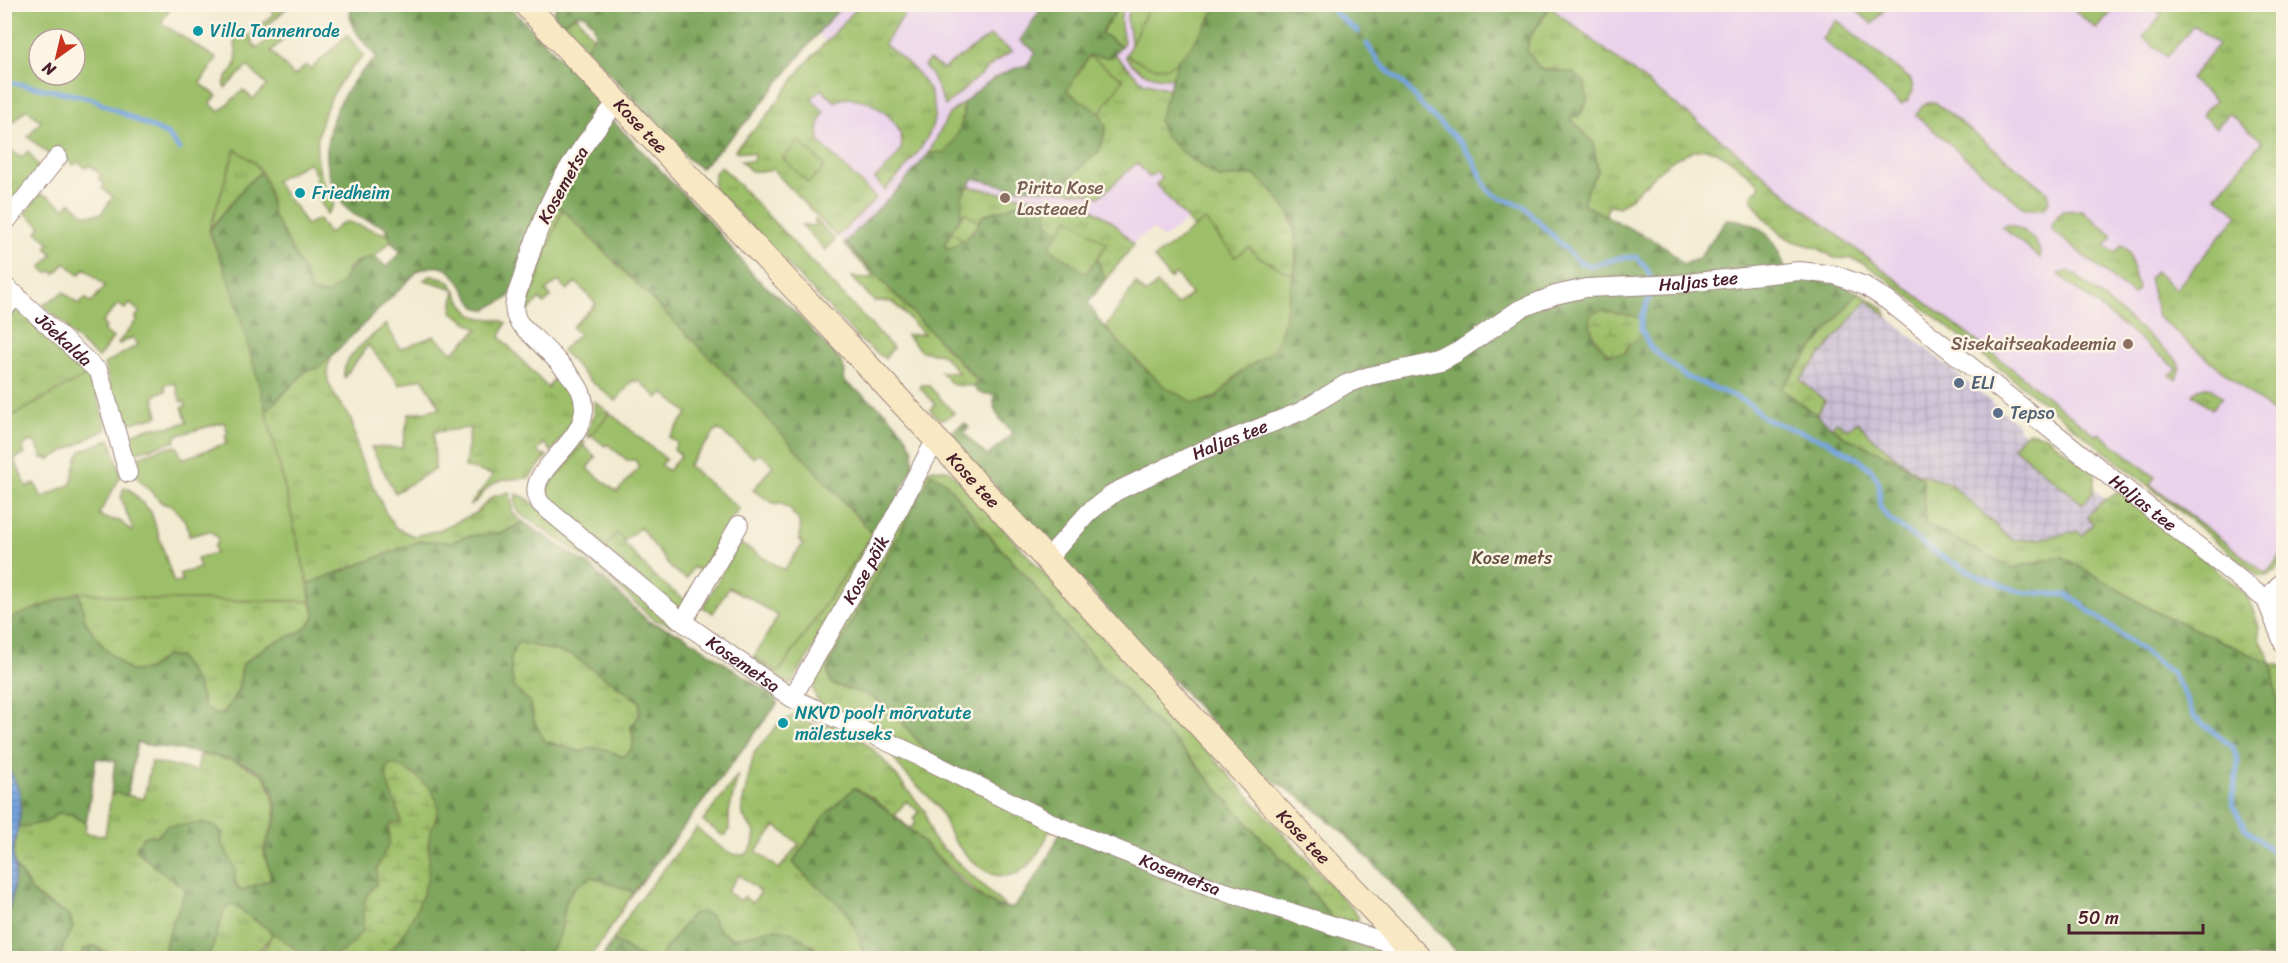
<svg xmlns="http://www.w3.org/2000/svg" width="2288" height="963" font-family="Sriracha,sans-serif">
	<defs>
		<pattern id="industrial-grid" width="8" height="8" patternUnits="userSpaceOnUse" patternTransform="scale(1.5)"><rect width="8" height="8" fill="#cabfd6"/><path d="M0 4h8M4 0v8" fill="none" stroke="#afa4b8"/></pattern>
		<pattern id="grass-tufts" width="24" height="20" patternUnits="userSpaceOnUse" patternTransform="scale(1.5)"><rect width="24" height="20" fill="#9dbf69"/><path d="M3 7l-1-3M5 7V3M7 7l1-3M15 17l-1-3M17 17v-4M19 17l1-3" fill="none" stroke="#829b57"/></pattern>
		<pattern id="forest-firs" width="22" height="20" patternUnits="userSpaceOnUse" patternTransform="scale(1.5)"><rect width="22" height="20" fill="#7ea65d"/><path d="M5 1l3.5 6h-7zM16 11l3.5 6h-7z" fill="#69874d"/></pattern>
		<pattern id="wetland-marsh" width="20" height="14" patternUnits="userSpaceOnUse" patternTransform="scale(1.5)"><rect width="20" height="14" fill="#9dbf69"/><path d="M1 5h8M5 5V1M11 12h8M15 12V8" fill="none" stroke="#829b57"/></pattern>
		<pattern id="water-rules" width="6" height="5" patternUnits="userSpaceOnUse" patternTransform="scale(1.5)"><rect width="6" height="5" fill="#74a3de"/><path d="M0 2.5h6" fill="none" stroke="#6184b4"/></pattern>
	</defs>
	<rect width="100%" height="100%" fill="#fcf5e5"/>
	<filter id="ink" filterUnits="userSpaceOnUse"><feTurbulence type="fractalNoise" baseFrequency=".0167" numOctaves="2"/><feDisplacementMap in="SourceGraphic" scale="12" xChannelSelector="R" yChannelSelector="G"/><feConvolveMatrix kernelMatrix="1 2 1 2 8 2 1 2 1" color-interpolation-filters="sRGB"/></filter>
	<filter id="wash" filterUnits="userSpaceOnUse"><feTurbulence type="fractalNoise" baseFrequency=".008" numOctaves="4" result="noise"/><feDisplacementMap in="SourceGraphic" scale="24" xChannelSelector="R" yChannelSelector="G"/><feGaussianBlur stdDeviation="1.35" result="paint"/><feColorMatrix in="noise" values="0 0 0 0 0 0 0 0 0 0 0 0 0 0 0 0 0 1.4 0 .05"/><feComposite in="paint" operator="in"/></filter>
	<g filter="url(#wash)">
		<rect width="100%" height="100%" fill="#f2ebd2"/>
		<path fill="#ead1ec" d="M1286,4L1229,177L1187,220L1163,239L1153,229L1136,240L1088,303L984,387L753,148L835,51L818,33L843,5Z
			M1541,5H2283V553L2266,575Z"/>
		<path fill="url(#industrial-grid)" d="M1867,300L2019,425L2018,428L2024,434L2116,508L2191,561L2012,568L1781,388Z"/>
		<path fill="url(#grass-tufts)" stroke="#746f4a" stroke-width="1.5" fill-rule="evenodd" d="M2081,4H2117V5L2097,29L2075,11Z
			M860,5H900L906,12L884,44C959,99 943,130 885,190L875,179C882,171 895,162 900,151C912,123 860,86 835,102L821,89L811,99L824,112C818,123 817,131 820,143L876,198L837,237L772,169L769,171H751L741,161H753L754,154L735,151L737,147L766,117L802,68Z
			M1120,5H1125C1117,19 1122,27 1124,42L1121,46L1101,33Z
			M1135,5L1149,7L1131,45C1132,27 1119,20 1135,5Z
			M1541,5H1545L1548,10L1551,8L1737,152L1813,216L2018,373L2096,436L2099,433L2155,477L2150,484L2266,574L2283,553C2283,566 2271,579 2258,576L2170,503L1888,280L1863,263L1852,259L1834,258L1820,249L1791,240L1781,234L1763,216L1752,201V195L1760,186L1758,183C1744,171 1725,153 1708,149C1704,148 1698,150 1694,151C1662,159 1645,189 1619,207L1610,205L1606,212L1607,217L1583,204L1587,188L1598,171L1593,142L1569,117L1580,115L1587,101L1585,83L1555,69H1540L1527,51L1529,38L1548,11Z
			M1864,5V4L1888,5L1872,24L1858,12Z
			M2150,5H2283V421L2158,317L2149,278L2155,271L2176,289L2238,215L2216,196L2262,141L2229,113L2216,128L2202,115L2215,100L2190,79L2218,45L2194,25L2167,57L2143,37L2162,15Z
			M576,15L593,37L586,48L562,23Z
			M1837,20L1911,80L1913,91L1908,100L1901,104L1822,39Z
			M990,36L1012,51L995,62L945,106L932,76L924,66L929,60L943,69Z
			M1114,54L1143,82L1170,89L1159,120L1219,178L1255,175C1260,181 1268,185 1273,190C1296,212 1300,246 1293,275L1257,256L1249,247L1235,258L1205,221L1194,228L1156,184L1162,179L1156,172L1149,177L1137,163L1099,197L1086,193L1055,190L1073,173L1106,128L1100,113L1122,79L1089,56L1111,57Z
			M1126,55C1146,65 1157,71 1178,60L1174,78C1152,79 1139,73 1125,57Z
			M1935,102L2047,192L2049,201L2044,209H2025L1916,115C1920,106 1925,103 1935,102Z
			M235,149L255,163L261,172L245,186L209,231Z
			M721,166L893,348L885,359L862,342L713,187L715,173Z
			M968,186L1011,195L1082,202L1114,223L1133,244V246L1105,280L1093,249L1047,224L1030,198L1008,208L984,215L971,234L953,247L946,249L945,243L961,215L962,196Z
			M555,202L562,209L526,312L524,299Z
			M2082,210L2113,236L2105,246L2115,253L2122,245L2129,252L2138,289L2133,295L2059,236L2052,229L2053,222L2062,211Z
			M815,219L835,240L825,250L802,225L815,226Z
			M2006,225C2020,224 2043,243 2040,258L2002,227Z
			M845,242L978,381L973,386L953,385L941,372L959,373L942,354L921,351L906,335L924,334L893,302L874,301L852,277L870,278L873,275L843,243Z
			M2067,271L2074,274L2176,359L2180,367L2176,380L2170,375L2177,369L2058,274Z
			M430,276C458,275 454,299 470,313C482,322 495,315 506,323L500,337L548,388L559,371L569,380L578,414L552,452L544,443L537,451L543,456L545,454L547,456L529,478C518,479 501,478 491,485C483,491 480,501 470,505L493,475L465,467L470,428L434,432L435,469L395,493L371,447L402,448L409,414L441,408L422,378L400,385L368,345L344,378C340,357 371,338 386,324L400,349L434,336L453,352L478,329L452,312L455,289L424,280Z
			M1858,292L1885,309L1887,317L1867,300L1800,380L1825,401L1816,415L1781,388Z
			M17,306L90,374L5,420L4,315Z
			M333,353L328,366L327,374L329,384L338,401L351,418L359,455L386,513L396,528L414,536L439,530L476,513L492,497L510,492L513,513L523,522L503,533L468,536L451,542L420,541L308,584L266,411L307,370L319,368Z
			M921,385H928L954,413L945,419H940L930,410L935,404L920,388Z
			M2205,387H2209L2222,397L2212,409L2193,394L2197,390Z
			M594,401L610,413L589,438L587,433L594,415Z
			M1857,421L1869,435L1918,474L1949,483L2012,540L2039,539L2077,531L2083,535L2093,524L2087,517C2097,506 2107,496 2122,491L2246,594C2248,596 2258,623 2259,626C2259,631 2259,636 2261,641C2265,649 2269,655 2271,664H2279L2283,669V743L2271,664L2153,610L2061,556L2012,568L1925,524L1923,480L1845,437L1832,427L1837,422L1848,430Z
			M2029,432L2046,436L2095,474L2092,494L2083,504L2013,447L2023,435Z
			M581,440L585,443L547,489L606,545L617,533L625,540L623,542L655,577L685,600L722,534L724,536L682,612L546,503L544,480L554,475Z
			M933,469L947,470L952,473L1354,911L1358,916V921L1355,923L1333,920L1304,880L1254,831L1193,761L1069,631L1028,578L993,540L945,482L932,474L830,662L832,684L868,695L893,710L929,755L820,704C813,694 811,685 814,673L928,471Z
			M516,494L528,499L674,626L653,619L590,561L519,513L515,504Z
			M873,534L878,539L793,682L788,684L755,661L754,657L779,672Z
			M79,592L157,600L310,601L315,616C305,634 288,637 270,645C260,649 251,658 242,665L239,688L224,713L216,715L204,707L198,685L165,656L148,670L130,672L105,649L85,621Z
			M518,642L572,655L640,702V715L631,727C635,742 636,748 623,757C607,749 597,744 581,752L545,741L534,721L529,701L514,689C511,670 507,657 518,642Z
			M795,715H802L807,721L815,726L833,725L854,733L879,755L925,811L932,838L1008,909H1003L983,898L872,797L854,788L846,911L858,933L865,958H821L812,945L750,936L734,938L720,931L710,915L692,914L659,958H641L613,940L635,905L697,828C708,837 741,870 752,847C754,844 754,837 755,833L743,816L742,805L754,753L779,723ZM906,801L919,812L913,819L916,822L910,829L895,815ZM776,826L799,844L779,869L756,851ZM739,875L761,892L752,903L744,897L740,901L727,891Z
			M890,749L1051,826C1030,884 995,894 956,843C947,833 945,817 937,806C922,788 897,771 890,749Z
			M200,755L227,757L264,775C271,791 280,807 273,825C270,835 264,841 264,853C265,864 272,865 270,880L240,891C231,876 229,858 221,842L168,825L163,831L136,849L154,866L186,889C181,912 161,935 166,958H116L94,946L84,949L81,958H60L65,941L73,928L70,916L44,901L32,892L24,878L15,867L12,854L16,840V828L47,822L58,813L71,814L86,824L85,833L105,836L111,795L118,793L144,799L151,762L197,771Z
			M738,775L729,812V830L726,835L723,836L703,821Z
			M592,877L634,892L590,958H545C547,952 553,949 556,944C570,916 554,893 592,877Z
			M232,905C246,911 255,923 269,929L272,934C256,963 237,958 205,958L212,949L225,908Z"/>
		<path fill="url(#forest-firs)" stroke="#646244" stroke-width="1.5" fill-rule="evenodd" d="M353,4L508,5L589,87L616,124L708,220L754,276L789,306L840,360L845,371L844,381L886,412L905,434L913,450V466L878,539L763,415L739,387L547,194L509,297C502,303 492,304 487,310L476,307C460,288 454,254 418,271L319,368L307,370L266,411L233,291L209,231L245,186L261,172L267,184L273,214L305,274L311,292L342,283C351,264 355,262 375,256L386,267L401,252L391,241L385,226C372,222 358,219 347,209C342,204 339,196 335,190C313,144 339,87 377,58C367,45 342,22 353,4Z
			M557,4L843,5L818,33L751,117L701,168L688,159L586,48L596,33L593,23L584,14L576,15L562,23L553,14Z
			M1044,5H1120L1101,33L1121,46L1111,57L1089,56L1067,91L1100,113L1106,128L1100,150L1055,190L1012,188L974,178L962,196L961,215L945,244L946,249L953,247L971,234L984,215L1008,208L1030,198L1048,209L1047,224L1093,249L1105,280L1088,303L1100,322L1137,361L1164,386L1194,403L1214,399L1245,368L1255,363L1283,326L1286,299L1297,259L1294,221L1273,191L1254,175L1219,178L1190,159L1165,136L1159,120L1178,60L1211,17L1216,5H1541L1548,10L1529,38L1527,51L1540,69L1574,73L1585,83L1587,101L1580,115L1570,118L1593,142L1598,171L1587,188L1583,204L1666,247L1683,264L1698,259L1727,219C1767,221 1776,242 1788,277L1837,284L1858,292L1781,388L1845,437L1897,460L1923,480L1925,524L2012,568L2061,556L2153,610L2272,664L2283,743V958H1463L1346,835L1300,797L1254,768L963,451L951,437L954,430L965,423L969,427L964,433L987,456L1013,434C1003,421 990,413 995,395L979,393L973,386L978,381L845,242L900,187L929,153L945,152L964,116L963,103C985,83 999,72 1027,65L1036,52L1020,40Z
			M932,473L945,482L993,540L1028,578L1069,631L1193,761L1254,831L1304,880L1342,933L1393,953L1398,958H865C860,943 856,923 845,910C829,892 809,884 793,862L824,816L854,788C877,800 898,818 916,835C941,859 977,909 1013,908C1035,882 1051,855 1064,823L929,755L893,710L868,695L832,684C827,675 827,671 830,662Z
			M523,522L589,565L648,621L683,635L775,697L778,703L634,892L592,877C554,893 570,916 556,944C553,949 547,952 545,958H250L265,948L272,934L269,929C255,923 246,911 232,905L225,908L212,949L205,958H166C161,936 181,912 185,889L154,866L136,849C141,838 145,833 157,836L168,825C190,829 203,814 223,833L221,842L236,870L234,882L240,891L270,880C272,865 263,862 265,850C266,836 278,824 277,811C276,801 270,783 265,776C251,757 163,748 137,743L127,796L118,793L111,795L115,761L96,758L86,824L71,814L58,813L47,822L16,828L20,793L11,777L5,757L4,620L79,592L85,621L105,649L130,671L148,670L165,656L179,657L198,685L204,707L216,715L224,713L239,688L242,665C250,659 259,650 269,645C286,636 304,636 315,616L308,584L421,541L451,542L468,536L503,533ZM518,642L572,655L640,702V715L631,727C635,742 636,748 623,757C607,749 597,744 581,752L545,741L534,721L529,701L514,688C511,670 507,658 518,642Z
			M15,867C22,875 26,884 32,892C41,903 58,909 70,916L73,928L65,941L60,958H5V919L11,905Z
			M702,912L710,915C713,919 716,927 720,931C737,946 756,930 774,929C793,929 812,944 821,958H659L692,914Z
			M613,940L641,958H602Z
			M94,946L116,958H81L84,949Z"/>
		<path fill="url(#wetland-marsh)" stroke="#746f4a" stroke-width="1.5" d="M1601,310L1641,318L1644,334L1628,345L1625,353L1609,354C1597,344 1588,330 1591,314Z
			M390,764C408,766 438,790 438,808C437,820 429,829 429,839C428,851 430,862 428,876C423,898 407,935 390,950C386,953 379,956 374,958H250L265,948L272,934C283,937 286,943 295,949C310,958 329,959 344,950C352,946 358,936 363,930C363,912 361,898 376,885L377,869L389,843V826L392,823H401C400,805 378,778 390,764Z"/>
		<path fill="#9dbf69" stroke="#746f4a" stroke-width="1.5" fill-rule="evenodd" d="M5,5H172L161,23L217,59L200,83L217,96L210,103L219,112L243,90L253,99L267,86L248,66L225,88L224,85C225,76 234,72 236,63C239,49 230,45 239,28L248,37L274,13L266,5H290L251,41L257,48L279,33L284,39L271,51L294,76L306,65L311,69L347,35L364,56C339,76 319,114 317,146C315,165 325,189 334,205L327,214L315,191L320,188L315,179L317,177L309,162L275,181L293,206H295L306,225L319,219L329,234L342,223L348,222L389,235L391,241L375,256L358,261L349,267L342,283L328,294L311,292L305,274L273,214L267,184L261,172L255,163L235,149L209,231L233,291L266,411L308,584L310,601L157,600L79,592L5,620V420L90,373L107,429L48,460L47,457L43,459L36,443L31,441L25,444L23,448L25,454L14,459L27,487L35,483L42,498L71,484L77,458L81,451L110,439L121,476L99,514L104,518L120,521L132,532L133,530L121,498L124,487L129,489L151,512L174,583L182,581L179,574L200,568L197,558L216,553L214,547L217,543L218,538L210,531L189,536L187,523L172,506L162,503L133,473L132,459L164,448L177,446L182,459L227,443L225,435L228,434L224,422L175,436L176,441L130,454L125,436L152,427H170L187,422L182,407L186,406L185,401L181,402L175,383L164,385L166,391L158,393L154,398L158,416L122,425L104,364L138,345L133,337L120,344L118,343L137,320L135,318L140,312L130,304L125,309L118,304L102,323L106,327L103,330L113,338L98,358L67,330L68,327L43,305L64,292L79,305L85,298L91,303L105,286L85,268L79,275L65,263L55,274L51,271L48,273L41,268L53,254L46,248L50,243L37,232L41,226L25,213L40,194L49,197L65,208L71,202L85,215L101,214L113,197L102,188L105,184L98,179L101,175L90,165L86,168L78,162L74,165L55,150L50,155L28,137L41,121L26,109L13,123L5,116V58C19,41 9,42 5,25C3,19 5,11 5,5ZM39,39H75V75H39Z
			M1150,5V4L1217,5C1210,20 1183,63 1167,67C1152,70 1138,61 1126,55Z
			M1089,56L1123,79L1100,113L1067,91Z
			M963,103C964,123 958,137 945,152L929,153L949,114Z
			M799,141L825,166L808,183L783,158Z
			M10,149L21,158L28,151L39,168L5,211V150L7,152Z
			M562,209L739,387L873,534L779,672L754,657L778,616L744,594L743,596L729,587L713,613L703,607L739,543L784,570L803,544L799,540C802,530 801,520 792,513L793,511L779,502L776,505L753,490L773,465L759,453L754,458L718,429L688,465L739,509L735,516L733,515L701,571L693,567L686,579L671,568L640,527L625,540L616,533L606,546L547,496V489L583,445L596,457L587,468L617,492L637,470L639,466L635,460H627L607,444L605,446L591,435L610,413L666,459L661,465L668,471L681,455L674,449L677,443L669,437L688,413L663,393L658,398L638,380L636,382L633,380L616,401L588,379L562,350L579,334L572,327L596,304L576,282L567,290L558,281L546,291L551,297L544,304L539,299L527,313L526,312Z
			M965,212L979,223L964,241L951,231Z
			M1069,218L1107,244L1086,273L1049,247Z
			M1205,220L1235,257L1249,247L1257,256L1293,275C1287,298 1286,331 1272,350C1263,360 1248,365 1238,374C1219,393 1222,398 1194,403L1164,386L1124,348L1106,327L1136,283L1145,294L1157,284L1177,305L1191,294L1176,274L1170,279L1154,258Z"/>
		<path fill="url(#water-rules)" stroke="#5f6184" stroke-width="1.5" d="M5,757C9,770 15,780 19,791C24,805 16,837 13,851C12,857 15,863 15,869C15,887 11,903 5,919Z"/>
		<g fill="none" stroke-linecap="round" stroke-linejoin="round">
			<path stroke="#74a3de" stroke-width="5" d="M1330,4L1334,12L1358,32
				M1367,44L1379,63L1406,86L1422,106L1462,144L1475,163L1488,190L1500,198L1523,206L1579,262L1592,266L1619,258L1636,257L1646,267L1650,276
				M4,81L90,98L168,135L179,149
				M1651,294L1641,318V329L1650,347L1686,377L1734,396L1752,406L1765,419L1829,442L1858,459L1872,470L1879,483L1880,507L1889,519L1937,554L1980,577L2021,592L2068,595L2171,672L2183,691L2194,717L2233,747L2238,761L2232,804L2245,828L2284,861"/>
		</g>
	</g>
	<g filter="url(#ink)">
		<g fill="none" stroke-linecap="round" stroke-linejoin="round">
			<g stroke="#9e857e" stroke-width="20">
				<g id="minor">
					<path id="s1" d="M617,102C593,132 566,167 550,202C539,226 531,251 523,276C518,293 508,308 520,324C536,340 573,373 581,392C601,443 516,468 541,504L683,622L792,698L925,759L1058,826L1216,889L1409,949"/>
					<path d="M4,224L58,157"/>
					<path id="s2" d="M4,285L99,372L128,473"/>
					<path d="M4,309L17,295"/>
					<path id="s3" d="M1047,559L1089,512L1115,492L1201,451L1302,411L1346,384L1369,376L1441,361L1456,353L1520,309L1555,295L1586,288L1677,284L1799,271L1835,275L1865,286L1888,301L2266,600L2284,645"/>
					<path d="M2266,600L2284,579"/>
					<path d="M683,622L739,525"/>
					<path id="s4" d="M792,698L869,565L936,439"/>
				</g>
			</g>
			<g stroke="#9e857e" stroke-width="26">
				<g id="secondary">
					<path id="s5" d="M525,4L869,367L1277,809L1419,958"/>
				</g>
			</g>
			<use href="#minor" stroke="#fff" stroke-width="18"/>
			<use href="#secondary" stroke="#f8e8c3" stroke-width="24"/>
		</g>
	</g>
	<g fill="#0f9aa8" stroke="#fcf5e5" stroke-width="2">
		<circle cx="198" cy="31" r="6"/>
		<circle cx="300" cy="193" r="6"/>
		<circle cx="783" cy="723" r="6"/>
	</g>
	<g fill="#8d6e63" stroke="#fcf5e5" stroke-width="2">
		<circle cx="1005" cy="198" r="6"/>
		<circle cx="2128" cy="344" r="6"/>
	</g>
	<g fill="#5c6f8a" stroke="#fcf5e5" stroke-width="2">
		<circle cx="1959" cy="383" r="6"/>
		<circle cx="1998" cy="413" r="6"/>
	</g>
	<g text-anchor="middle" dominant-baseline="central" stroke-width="5" stroke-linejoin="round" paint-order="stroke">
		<g font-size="18" fill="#0d838f" stroke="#fcf5e5" text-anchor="start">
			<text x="210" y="31">Villa Tannenrode</text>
			<text x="312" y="193">Friedheim</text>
			<text x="795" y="713">NKVD poolt mõrvatute<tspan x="795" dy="21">mälestuseks</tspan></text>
		</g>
		<g font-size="18" fill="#4a1f2b" stroke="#fcf5e5">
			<text stroke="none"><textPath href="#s5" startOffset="168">Kose tee</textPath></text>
			<text transform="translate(563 185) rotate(-61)">Kosemetsa</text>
			<text stroke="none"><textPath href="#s3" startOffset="726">Haljas tee</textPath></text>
			<text stroke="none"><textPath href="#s2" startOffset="81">Jõekalda</textPath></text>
			<text stroke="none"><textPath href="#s3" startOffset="222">Haljas tee</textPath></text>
			<text stroke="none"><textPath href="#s5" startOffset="654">Kose tee</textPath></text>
			<text stroke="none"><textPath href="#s3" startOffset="1248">Haljas tee</textPath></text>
			<text stroke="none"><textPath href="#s4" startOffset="148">Kose põik</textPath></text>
			<text stroke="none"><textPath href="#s1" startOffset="728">Kosemetsa</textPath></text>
			<text stroke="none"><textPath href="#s5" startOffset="1140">Kose tee</textPath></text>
			<text stroke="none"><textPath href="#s1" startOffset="1214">Kosemetsa</textPath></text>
		</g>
		<g font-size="18" fill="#785e54" stroke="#fcf5e5" text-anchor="start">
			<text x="1017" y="188">Pirita Kose<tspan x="1017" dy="21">Lasteaed</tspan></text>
			<text x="2116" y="344" text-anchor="end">Sisekaitseakadeemia</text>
		</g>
		<g font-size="18" fill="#4e5e75" stroke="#fcf5e5" text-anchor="start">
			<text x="1971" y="383">ELI</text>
			<text x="2010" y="413">Tepso</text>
		</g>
		<g font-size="18" fill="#634f3e" stroke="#fcf5e5">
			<text x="1512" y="558">Kose mets</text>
		</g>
	</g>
	<rect width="2288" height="963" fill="none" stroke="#fcf5e5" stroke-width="24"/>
	<g transform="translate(57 57) rotate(214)"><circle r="28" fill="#fcf5e5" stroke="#b59f9b" stroke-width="1.5"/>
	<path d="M0-4.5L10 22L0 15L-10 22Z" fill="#c8321e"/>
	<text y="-9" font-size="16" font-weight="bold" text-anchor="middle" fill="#4a1f2b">N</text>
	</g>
	<path d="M2069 924v9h134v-9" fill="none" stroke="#4a1f2b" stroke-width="3"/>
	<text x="2078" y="924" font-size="18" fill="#4a1f2b" stroke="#fcf5e5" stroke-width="4.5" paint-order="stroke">50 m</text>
</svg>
